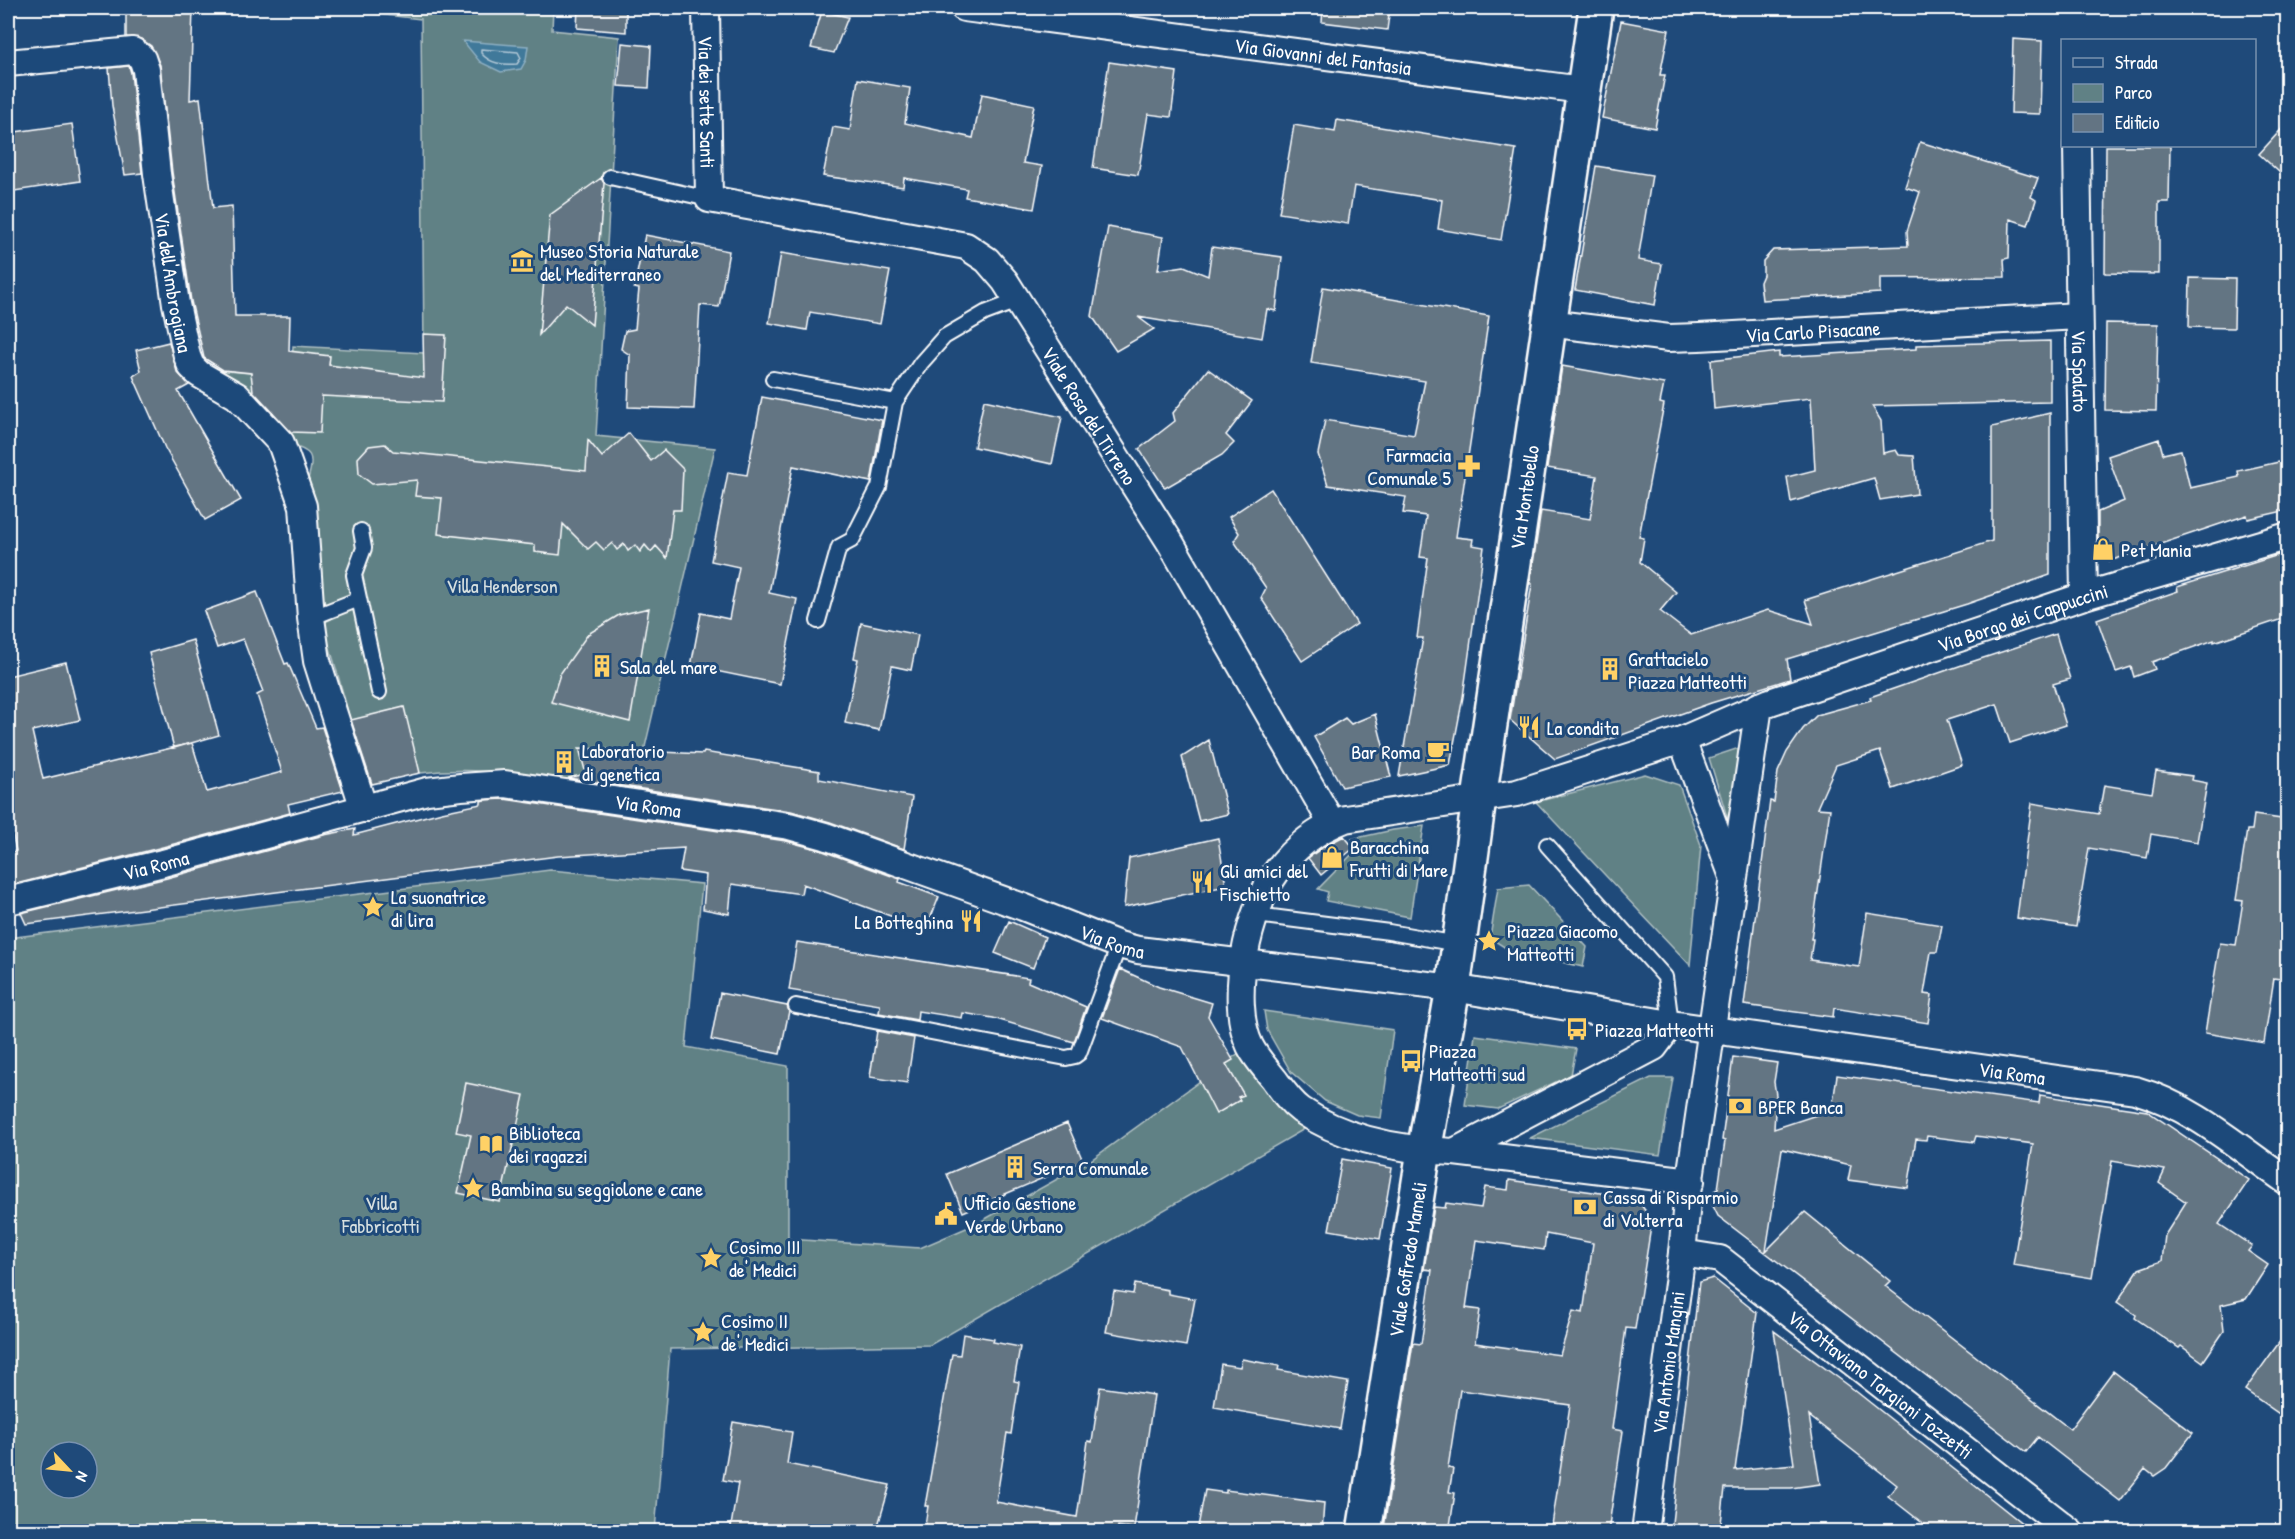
<svg xmlns="http://www.w3.org/2000/svg" width="2295" height="1539" font-family="'Patrick Hand',sans-serif">
	<rect width="100%" height="100%" fill="#1f4a7a"/>
	<filter id="ink" filterUnits="userSpaceOnUse"><feTurbulence type="fractalNoise" baseFrequency=".0167" numOctaves="2"/><feDisplacementMap in="SourceGraphic" scale="12" xChannelSelector="R" yChannelSelector="G"/><feConvolveMatrix kernelMatrix="1 2 1 2 8 2 1 2 1" color-interpolation-filters="sRGB"/></filter>
	<g filter="url(#ink)">
		<path fill="#608185" stroke="#b0c0c2" stroke-width="1.5" fill-rule="evenodd" d="M370,8H553L552,30L619,37L596,436L715,448L634,794C564,781 492,764 420,773C402,775 384,781 366,785C354,734 341,682 325,632V622L331,619L328,604L315,600L300,483L308,479C315,456 312,450 288,445L202,369L251,373H292L293,346L424,353L421,19L369,13Z
			M1742,747L1733,836L1709,758Z
			M1645,774L1679,785L1701,845L1690,965L1536,802Z
			M1424,826L1410,917L1326,901L1328,892L1318,889L1357,849L1352,839L1393,830Z
			M550,870L702,884L686,1047L788,1066V1239L920,1248L978,1223L1088,1162L1250,1045L1320,1120L930,1345L670,1349L655,1531H8V938ZM51,1452H87V1488H51Z
			M1529,885L1587,947L1583,967L1509,950L1490,938L1498,888Z
			M1264,1011L1393,1030L1381,1118L1357,1115L1325,1101L1291,1072L1267,1030Z
			M1475,1035L1576,1049L1571,1075L1498,1109L1465,1105Z
			M1651,1078H1673L1660,1155L1530,1138Z"/>
		<path fill="#41799a" stroke="#8dafc2" stroke-width="1.5" d="M463,41L528,46L526,60L521,69L501,72L480,62Z"/>
		<g fill="none" stroke-linecap="round" stroke-linejoin="round">
			<path stroke="#b3c9d7" stroke-width="1.5" d="M481,49L518,52L521,58L517,64C503,65 490,64 481,53Z"/>
		</g>
		<path fill="#637483" stroke="#fff" stroke-width="1.5" fill-rule="evenodd" d="M126,8H193L190,100L200,98L213,208L232,206L235,316H290L289,351L330,356L329,365L424,378L423,334L446,335L442,402L322,396L320,433L291,432L253,391L251,373L223,370L204,358L191,301L172,172L160,65L151,46L141,39L126,37Z
			M578,8H626V32L577,28Z
			M1323,8H1390L1387,30L1322,22Z
			M822,11L848,17L834,53L811,48Z
			M1621,21L1669,30L1660,75H1665L1655,128L1602,118Z
			M2013,39L2042,41L2040,114L2011,113Z
			M622,43L651,46L649,88L618,86Z
			M1109,62L1177,72L1171,117L1148,114L1138,175L1093,168Z
			M129,66L131,73L142,173L125,175L112,106L109,68Z
			M858,79L910,88L905,123L973,138L982,94L1034,105L1023,163L1042,166L1034,209L965,197L967,189L904,178L903,187L823,176L833,127L850,130Z
			M1337,120L1516,149L1501,240L1438,229L1442,200L1354,186L1348,224L1279,213L1294,125L1335,132Z
			M2288,122V180L2259,154Z
			M72,124L80,181L8,192V133Z
			M1920,142L2038,178L2031,197L2036,200L2028,225L2010,219L2009,258L2004,259L2005,277L1880,278V293L1762,300L1760,282L1763,275V261L1773,250L1908,246L1907,231L1920,192L1905,187Z
			M2106,146H2170L2169,202H2159V274L2105,273Z
			M1596,166L1652,175L1638,260L1662,264L1655,305L1575,290Z
			M601,178L604,183L592,325L566,304L539,335L550,215Z
			M1108,227L1163,237L1158,270L1184,266L1208,276L1212,247L1282,257L1276,311L1267,309L1262,338L1138,317L1154,329L1116,351L1092,316Z
			M645,235L729,251L719,307L700,305L694,409L628,407L630,355L621,349L625,331L635,329L639,289L634,288Z
			M781,253L890,271L880,324L810,312L807,330L769,323Z
			M2190,278L2235,279L2234,328L2189,327Z
			M1323,287L1489,316L1456,537L1473,539L1472,545L1484,547L1463,697L1450,765L1399,776L1423,638H1417L1428,558L1420,557L1426,516L1403,513L1406,497L1328,485L1318,454L1325,420L1414,435L1425,381L1311,363Z
			M2106,323L2158,324L2156,411L2105,410Z
			M2050,341V402L1872,406L1881,421L1883,453L1896,450L1899,455L1914,456L1917,494L1880,500L1874,478L1791,502L1787,477L1815,470L1811,398L1714,409L1711,360L1779,352V357L1916,349V345Z
			M169,342L177,372L189,385L178,391L241,500L205,520L165,448L133,376L141,371L136,350Z
			M1562,366L1664,384L1660,403L1664,404L1639,537L1644,538L1640,562L1676,592L1660,611L1691,635L1768,610L1813,624L1805,600L1992,541V427L2050,413V575L1967,604L1787,659L1790,679L1711,703L1555,759L1510,720L1532,584H1530L1541,511L1590,519L1597,476L1547,468Z
			M1208,369L1252,401L1226,435L1234,443L1222,455L1165,488L1139,449L1175,421L1173,413Z
			M762,397L882,420L871,482L793,466L769,593L797,599L780,684L691,666L701,613L729,619L739,567L711,561L728,472L747,475Z
			M984,400L1062,417L1052,464L974,447Z
			M629,433L651,461L664,450L683,469L681,510H673L667,558L656,546L651,552L645,545L640,552L635,545L628,551L624,544L617,550L612,543L604,550L596,542L588,549L563,524L560,555L535,552V545L438,534L442,498L415,496L417,480L372,484L359,474L358,458L369,446L385,444L393,451L586,471L588,440L602,457Z
			M2159,439L2163,454L2181,450L2190,488L2239,477L2238,471L2288,460V510L2248,519L2247,515L2110,561L2098,554V512L2124,501L2108,456Z
			M1271,489L1357,624L1302,661L1261,598L1266,588L1234,541L1239,533L1229,517Z
			M2288,552V617L2214,642V640L2152,662L2155,669L2134,677L2131,667L2116,672L2097,619L2178,591L2177,587Z
			M257,592L285,664L288,663L316,728L322,727L343,791L288,804L290,813L159,848L8,886V853L16,851L8,811V676L66,662L80,720L32,731L43,779L192,743L207,792L282,772L257,695L263,692L243,639L217,648L204,611Z
			M649,608L630,722L551,702L560,674L588,634L619,615Z
			M861,623L918,635L911,670L892,666L879,730L845,723L858,659L854,658Z
			M2056,634L2070,679L2053,684L2066,725L2010,743L1997,704L1947,720L1962,765L1893,789L1880,751L1836,765L1817,808L1830,809L1811,939H1813L1810,960L1859,967L1867,913L1942,925L1937,952H1931L1924,994L1932,995L1928,1023L1834,1008L1833,1017L1744,1005L1770,801L1774,802L1778,772L1787,752L1803,729L1817,715L1871,700L1870,697L1962,665Z
			M193,640L219,735L174,748L149,653Z
			M404,707L420,773L372,784L351,720Z
			M1375,714L1391,777L1342,787L1314,737L1345,718L1351,724Z
			M1209,740L1228,814L1199,821L1182,757Z
			M579,748L703,754L704,752L819,771V779L912,797L904,849L830,822L791,811L568,778L586,774Z
			M2156,771L2192,776L2191,780L2207,783L2197,842L2151,834L2147,858L2089,848L2076,927L2017,918L2032,803L2099,814L2104,785L2152,793Z
			M504,799L786,841L820,850L900,879L899,882L939,897L926,929L803,884L801,894L732,884L729,914L703,909L706,875L680,871L684,848L558,856L26,924L21,913L167,878L324,835L355,829L354,835L442,812L481,804V801L484,800Z
			M2254,815L2288,820V980L2274,978L2264,1043L2205,1033L2220,943L2236,945L2243,901L2236,900L2247,830H2252Z
			M1344,836L1354,848L1321,875L1308,858L1325,846Z
			M1218,838L1226,886L1124,907L1129,858Z
			M1009,921L1045,937L1033,968L995,953Z
			M797,942L1029,978L1028,982L1086,1007L1074,1042L993,1018L963,1013L962,1018L918,1011L917,1020L879,1013L880,1005L789,990Z
			M1120,969L1159,987L1212,1003L1208,1016L1233,1060L1226,1064L1244,1095L1238,1097L1240,1100L1216,1114L1182,1047L1102,1018Z
			M720,993L787,1006L789,1011L780,1054L711,1040Z
			M877,1031L914,1038L907,1083L870,1077Z
			M1733,1057L1777,1063L1774,1082L1776,1095L1774,1129L1832,1110L1837,1075L2039,1103L2040,1095L2147,1111L2249,1180L2219,1224L2252,1246L2248,1251L2268,1265L2246,1299L2221,1305L2224,1331L2203,1362L2181,1346L2179,1348L2135,1318L2136,1315L2117,1302L2139,1269L2162,1261L2165,1235L2186,1202L2159,1183L2165,1170L2112,1161L2092,1278L2013,1265L2033,1144L1976,1136L1974,1142L1927,1136L1926,1140L1916,1139L1908,1188L1848,1180L1851,1165L1782,1149L1766,1251L1805,1212L1890,1281L1885,1286L2070,1429L2113,1371L2193,1433L2166,1468L2154,1476L2145,1469L2120,1501L2038,1437L2026,1452L1718,1216L1712,1204L1714,1191L1718,1189L1725,1141L1722,1140Z
			M466,1083L524,1095L500,1202L458,1193L471,1135L456,1132Z
			M1067,1123L1083,1161L963,1212L947,1174Z
			M1342,1159L1392,1168L1380,1239L1329,1230Z
			M1509,1180L1636,1198L1652,1220L1635,1329L1626,1328L1612,1429L1623,1431L1608,1532H1551L1570,1405L1460,1390L1448,1468L1453,1469L1449,1492L1455,1493L1449,1532H1386V1529L1384,1528L1413,1343L1421,1344L1432,1270L1424,1269L1434,1207L1445,1208L1446,1203L1481,1208L1485,1187L1508,1190ZM1546,1234L1593,1243L1583,1313L1573,1311L1560,1355L1475,1343L1480,1310L1466,1308L1476,1240L1544,1250Z
			M1713,1278L1757,1313L1735,1470L1794,1464L1774,1331L1848,1385L2033,1532H1934L1888,1496L1897,1485L1809,1416L1820,1484L1791,1488H1725L1720,1532H1671L1699,1282Z
			M1135,1284L1168,1290V1294L1195,1299L1186,1346L1106,1332L1114,1291L1133,1294Z
			M2288,1330V1420L2245,1390Z
			M963,1334L994,1339L993,1342L1020,1347L1014,1381L1019,1382L1011,1434L1007,1433L996,1502L1077,1517L1088,1441L1092,1442L1100,1387L1154,1395L1134,1528L1118,1526L1117,1532H924L928,1506H925L952,1354L960,1355Z
			M1242,1359L1279,1366L1278,1370L1348,1382L1340,1429L1214,1407L1221,1364L1240,1367Z
			M733,1422L792,1432L787,1464L890,1485L876,1532H730L738,1483L723,1480Z
			M1205,1490L1226,1493V1490L1324,1503L1322,1532H1197Z"/>
		<g fill="none" stroke-linecap="round" stroke-linejoin="round">
			<g stroke="#fff" stroke-width="18">
				<path id="service" d="M610,177L709,199
					M773,379L895,402
					M361,531L364,548L354,575L379,692
					M311,618L359,599
					M818,621L839,547L852,540L879,487L895,402L921,363L944,337L985,313L1017,301
					M1547,845L1665,977L1671,1024
					M1256,915L1389,932L1458,944
					M796,1006L1066,1058L1075,1056L1079,1053L1119,945"/>
			</g>
			<g stroke="#fff" stroke-width="30">
				<g id="minor">
					<path id="s1" d="M706,8L709,199L966,246L987,260L1005,281L1170,542L1326,813L1329,825"/>
					<path id="s2" d="M964,8L1582,90"/>
					<path id="s3" d="M8,63L133,51L142,58L146,70L157,174L176,304L187,356L191,366L199,374L237,396L281,443L303,506L311,618L317,661L364,809"/>
					<path id="s4" d="M2077,146L2084,596"/>
					<path id="s5" d="M1548,323L1669,338L1699,337L2079,316"/>
					<path d="M1682,740L1732,874"/>
					<path id="s6" d="M8,901L163,863L427,791L461,787L505,784L789,826L825,836L1023,907L1119,945L1138,950L1453,988L1671,1024L2135,1090C2192,1106 2239,1148 2288,1182"/>
					<path d="M1454,1152L1654,1047L1671,1024"/>
					<path id="s7" d="M1691,1181L1454,1152C1403,1150 1344,1140 1301,1110C1290,1102 1282,1090 1274,1079C1266,1069 1256,1058 1250,1046C1228,1000 1248,910 1277,871C1294,847 1319,829 1345,819L1517,793L1682,740L1770,702L2084,596L2288,536"/>
					<path id="s8" d="M1682,1253L1720,1259L2071,1532"/>
					<path id="s9" d="M1645,1532L1682,1253L1688,1192L1759,706"/>
				</g>
			</g>
			<g stroke="#fff" stroke-width="38">
				<g id="tertiary">
					<path id="s10" d="M1364,1532L1422,1163L1453,988L1479,799L1596,8"/>
				</g>
			</g>
			<use href="#service" stroke="#1f4a7a" stroke-width="14"/>
			<use href="#minor" stroke="#1f4a7a" stroke-width="26"/>
			<use href="#tertiary" stroke="#1f4a7a" stroke-width="33"/>
		</g>
	</g>
	<defs>
		<g id="museum-bare" transform="scale(1.8)"><path d="M0-6L6-3V-2H-6V-3ZM-5-1h2V3h-2ZM-1-1h2V3h-2ZM3-1h2V3H3ZM-6 4H6V6H-6Z" fill="#ffd166" stroke="#1f4a7a" stroke-width="2.5" paint-order="stroke"/></g>
		<g id="pharmacy-bare" transform="scale(1.8)"><path d="M-2-6h4v4h4v4h-4v4h-4v-4h-4v-4h4Z" fill="#ffd166" stroke="#1f4a7a" stroke-width="2.5" paint-order="stroke"/></g>
		<g id="shop-bare" transform="scale(1.8)"><path d="M-5-2.5h2.3a2.7 3.5 0 0 1 5.4 0H5L5.5 6h-11ZM-1.5-2.5h3a1.5 2.3 0 0 0-3 0Z" fill="#ffd166" stroke="#1f4a7a" stroke-width="2.5" paint-order="stroke"/></g>
		<g id="building-bare" transform="scale(1.8)"><path d="M-4-6H4V6H1V3H-1V6H-4ZM-2.5-4.3h1.7v1.8h-1.7ZM.8-4.3h1.7v1.8H.8ZM-2.5-1h1.7V.8h-1.7ZM.8-1h1.7V.8H.8Z" fill="#ffd166" stroke="#1f4a7a" stroke-width="2.5" paint-order="stroke"/></g>
		<g id="restaurant-bare" transform="scale(1.8)"><path d="M-5-6h1v4h1v-4h1v4h1v-4h1v5L-1.5 .5V6h-2V.5L-5-1ZM5-6V6H3V1.5H1.5Q1.5-4 5-6Z" fill="#ffd166" stroke="#1f4a7a" stroke-width="2.5" paint-order="stroke"/></g>
		<g id="cafe-bare" transform="scale(1.8)"><path d="M-5.5-4.5H6V0H3Q3 3.5 0 3.5H-2.5Q-5.5 3.5-5.5 0ZM3-3.2v2h1.7v-2ZM-6 4.5H4V6H-6Z" fill="#ffd166" stroke="#1f4a7a" stroke-width="2.5" paint-order="stroke"/></g>
		<g id="sight-bare" transform="scale(1.8)"><path d="M0-6L1.8-2.2L6-1.7L2.9 1.2L3.7 5.4L0 3.3L-3.7 5.4L-2.9 1.2L-6-1.7L-1.8-2.2Z" fill="#ffd166" stroke="#1f4a7a" stroke-width="2.5" paint-order="stroke"/></g>
		<g id="bus-bare" transform="scale(1.8)"><path d="M-5-6H5V4H4V6H2V4H-2V6H-4V4H-5ZM-3.5-4V0h7V-4ZM-3.5 1.2v1.5H-2V1.2ZM2 1.2v1.5H3.5V1.2Z" fill="#ffd166" stroke="#1f4a7a" stroke-width="2.5" paint-order="stroke"/></g>
		<g id="bank-bare" transform="scale(1.8)"><path d="M-6-4H6V4H-6ZM0-2.3a2.3 2.3 0 1 0 0 4.6a2.3 2.3 0 1 0 0-4.6Z" fill="#ffd166" stroke="#1f4a7a" stroke-width="2.5" paint-order="stroke"/></g>
		<g id="library-bare" transform="scale(1.8)"><path d="M-6-4Q-3-5.5-.7-3.5V5Q-3 3-6 4ZM6-4Q3-5.5 .7-3.5V5Q3 3 6 4Z" fill="#ffd166" stroke="#1f4a7a" stroke-width="2.5" paint-order="stroke"/></g>
		<g id="civic-bare" transform="scale(1.8)"><path d="M-.6-6.5H3V-4.5H.6V-3L4-1V1h2V6H-6V1h2V-1L-.6-3ZM-1.2 2.5V6h2.4V2.5Z" fill="#ffd166" stroke="#1f4a7a" stroke-width="2.5" paint-order="stroke"/></g>
	</defs>
	<g fill-rule="evenodd">
		<use href="#museum-bare" x="522" y="261"/>
		<use href="#pharmacy-bare" x="1469" y="466"/>
		<use href="#shop-bare" x="2103" y="549"/>
		<use href="#building-bare" x="602" y="666"/>
		<use href="#building-bare" x="1610" y="669"/>
		<use href="#restaurant-bare" x="1529" y="727"/>
		<use href="#cafe-bare" x="1438" y="751"/>
		<use href="#building-bare" x="564" y="762"/>
		<use href="#shop-bare" x="1332" y="857"/>
		<use href="#restaurant-bare" x="1202" y="882"/>
		<use href="#sight-bare" x="373" y="907"/>
		<use href="#restaurant-bare" x="971" y="921"/>
		<use href="#sight-bare" x="1489" y="941"/>
		<use href="#bus-bare" x="1577" y="1029"/>
		<use href="#bus-bare" x="1411" y="1061"/>
		<use href="#bank-bare" x="1740" y="1106"/>
		<use href="#library-bare" x="491" y="1144"/>
		<use href="#building-bare" x="1015" y="1167"/>
		<use href="#sight-bare" x="473" y="1188"/>
		<use href="#bank-bare" x="1585" y="1207"/>
		<use href="#civic-bare" x="946" y="1214"/>
		<use href="#sight-bare" x="711" y="1258"/>
		<use href="#sight-bare" x="703" y="1332"/>
	</g>
	<g text-anchor="middle" dominant-baseline="central" stroke-width="6" stroke-linejoin="round" paint-order="stroke">
		<g font-size="20" fill="#fff" stroke="#1f4a7a">
			<text stroke="none"><textPath href="#s2" startOffset="362">Via Giovanni del Fantasia</textPath></text>
			<text stroke="none"><textPath href="#s1" startOffset="94">Via dei sette Santi</textPath></text>
			<text stroke="none"><textPath href="#s3" startOffset="364">Via dell'Ambrogiana</textPath></text>
			<text stroke="none"><textPath href="#s5" startOffset="266">Via Carlo Pisacane</textPath></text>
			<text stroke="none"><textPath href="#s4" startOffset="225">Via Spalato</textPath></text>
			<text stroke="none"><textPath href="#s1" startOffset="664">Viale Rosa del Tirreno</textPath></text>
			<text stroke="none"><textPath href="#s10" startOffset="1047">Via Montebello</textPath></text>
			<text stroke="none"><textPath href="#s7" startOffset="1461">Via Borgo dei Cappuccini</textPath></text>
			<text stroke="none"><textPath href="#s6" startOffset="656">Via Roma</textPath></text>
			<text stroke="none"><textPath href="#s6" startOffset="152">Via Roma</textPath></text>
			<text stroke="none"><textPath href="#s6" startOffset="1142">Via Roma</textPath></text>
			<text stroke="none"><textPath href="#s6" startOffset="2052">Via Roma</textPath></text>
			<text stroke="none"><textPath href="#s10" startOffset="276">Viale Goffredo Mameli</textPath></text>
			<text stroke="none"><textPath href="#s9" startOffset="171">Via Antonio Mangini</textPath></text>
			<text stroke="none"><textPath href="#s8" startOffset="242">Via Ottaviano Targioni Tozzetti</textPath></text>
		</g>
		<g font-size="20" fill="#fff" stroke="#1f4a7a" text-anchor="start">
			<text x="540" y="250">Museo Storia Naturale<tspan x="540" dy="23">del Mediterraneo</tspan></text>
			<text x="1451" y="454" text-anchor="end">Farmacia<tspan x="1451" dy="23">Comunale 5</tspan></text>
			<text x="2121" y="549">Pet Mania</text>
			<text x="1628" y="658">Grattacielo<tspan x="1628" dy="23">Piazza Matteotti</tspan></text>
			<text x="620" y="666">Sala del mare</text>
			<text x="1547" y="727">La condita</text>
			<text x="582" y="750">Laboratorio<tspan x="582" dy="23">di genetica</tspan></text>
			<text x="1420" y="751" text-anchor="end">Bar Roma</text>
			<text x="1350" y="846">Baracchina<tspan x="1350" dy="23">Frutti di Mare</tspan></text>
			<text x="1220" y="870">Gli amici del<tspan x="1220" dy="23">Fischietto</tspan></text>
			<text x="391" y="896">La suonatrice<tspan x="391" dy="23">di lira</tspan></text>
			<text x="953" y="921" text-anchor="end">La Botteghina</text>
			<text x="1507" y="930">Piazza Giacomo<tspan x="1507" dy="23">Matteotti</tspan></text>
			<text x="1595" y="1029">Piazza Matteotti</text>
			<text x="1429" y="1050">Piazza<tspan x="1429" dy="23">Matteotti sud</tspan></text>
			<text x="1758" y="1106">BPER Banca</text>
			<text x="509" y="1132">Biblioteca<tspan x="509" dy="23">dei ragazzi</tspan></text>
			<text x="1033" y="1167">Serra Comunale</text>
			<text x="491" y="1188">Bambina su seggiolone e cane</text>
			<text x="1603" y="1196">Cassa di Risparmio<tspan x="1603" dy="23">di Volterra</tspan></text>
			<text x="964" y="1202">Ufficio Gestione<tspan x="964" dy="23">Verde Urbano</tspan></text>
			<text x="729" y="1246">Cosimo III<tspan x="729" dy="23">de' Medici</tspan></text>
			<text x="721" y="1320">Cosimo II<tspan x="721" dy="23">de' Medici</tspan></text>
		</g>
		<g font-size="20" fill="#d7e0e0" stroke="#1f4a7a">
			<text x="502" y="585">Villa Henderson</text>
			<text x="381" y="1202">Villa<tspan x="381" dy="23">Fabbricotti</tspan></text>
		</g>
	</g>
	<rect width="2295" height="1539" fill="none" stroke="#1f4a7a" stroke-width="30"/>
	<rect x="15" y="15" width="2265" height="1509" fill="none" stroke="#fff" stroke-width="2" filter="url(#ink)"/>
	<rect x="2061" y="39" width="195" height="108" fill="#1f4a7a" stroke="#7992af" stroke-width="1.5"/>
	<rect x="2073" y="58" width="30" height="9" fill="#1f4a7a" stroke="#7992af" stroke-width="1.5"/>
	<text x="2115" y="69" font-size="18" fill="#ffffff">Strada</text>
	<rect x="2073" y="84" width="30" height="18" fill="#608185" stroke="#7992af" stroke-width="1.5"/>
	<text x="2115" y="99" font-size="18" fill="#ffffff">Parco</text>
	<rect x="2073" y="114" width="30" height="18" fill="#637483" stroke="#7992af" stroke-width="1.5"/>
	<text x="2115" y="129" font-size="18" fill="#ffffff">Edificio</text>
	<g transform="translate(69 1470) rotate(116)"><circle r="28" fill="#1f4a7a" stroke="#7992af" stroke-width="1.5"/>
	<path d="M0-4.5L10 22L0 15L-10 22Z" fill="#ffd166"/>
	<text y="-9" font-size="16" font-weight="bold" text-anchor="middle" fill="#ffffff">N</text>
	</g>
</svg>
